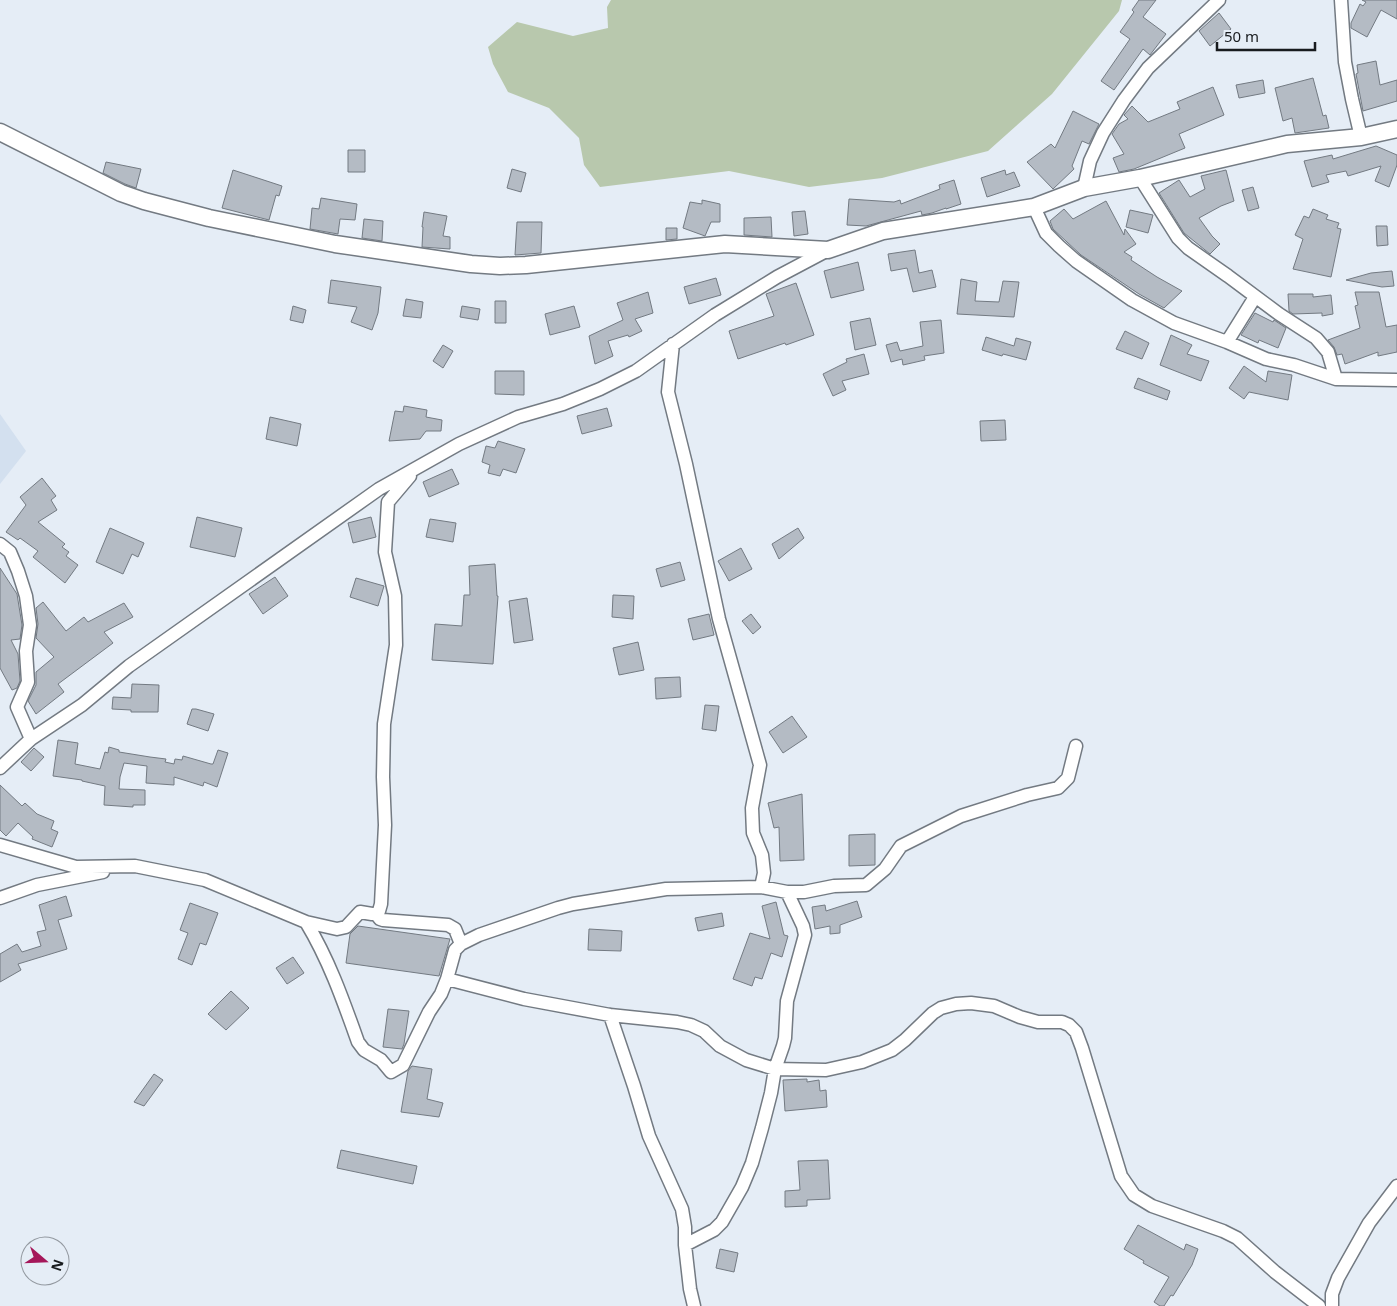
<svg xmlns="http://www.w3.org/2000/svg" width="1397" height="1306" font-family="'Noto Sans',sans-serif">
	<rect width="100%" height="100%" fill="#e5edf6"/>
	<path fill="#d3e0ef" d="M0,414L26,451L0,484Z"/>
	<path fill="#b8c8ad" d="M611,0H1122L1119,11L1052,94L988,151L882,178L809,187L729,171L600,187L584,165L579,138L549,108L508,92L493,64L488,47L517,22L573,36L608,28L607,7Z"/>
	<path fill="#b4bbc4" stroke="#737a82" d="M1139,0H1156L1143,17L1166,34L1150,55L1143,49L1114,90L1101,81L1130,39L1120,32L1134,12L1132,10Z
		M1362,0H1397V19L1381,10L1367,37L1351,28V23L1360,4L1363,6L1366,2Z
		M1219,13L1231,29L1210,46L1199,31Z
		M1376,61L1380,85L1397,80V101L1363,111L1356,74L1358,73L1357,65Z
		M1313,78L1323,116L1326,115L1329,128L1295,133L1292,118L1283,121L1275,88Z
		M1263,80L1265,93L1239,98L1236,85Z
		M1213,87L1224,115L1179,134L1185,148L1134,169L1119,172L1113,158L1124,154L1112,134L1119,124L1128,119L1124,115L1132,106L1148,122L1180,109L1177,102Z
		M1073,111L1099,124L1089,144L1082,141L1072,166L1074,169L1053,189L1027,162L1051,144L1055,148Z
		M1376,146L1397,155V165L1389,187L1375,181L1381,166L1348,176L1346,171L1326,175L1329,182L1312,187L1304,161L1332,155L1333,159Z
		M348,150H365V172H348Z
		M106,162L141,169L136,188L125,184L103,173Z
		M512,169L526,173L521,192L507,188Z
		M233,170L282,186L279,196L276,195L269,220L222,208Z
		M1005,170L1006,175L1014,172L1020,186L987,197L981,178Z
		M1226,170L1234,201L1221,206L1199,218L1212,236L1220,244L1210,254L1184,233L1159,193L1179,180L1190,197L1205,189L1201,176Z
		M954,180L961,204L946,209V208L932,213L922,215L921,211L866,226L847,225L849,199L894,202L900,200L901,204L940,189L939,185Z
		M1253,187L1259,208L1248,211L1242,190Z
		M321,198L357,204L355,220L340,219L338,234L310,229L312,208L319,209Z
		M702,200L720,204V222H711L705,236L683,228L690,202L702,204Z
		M1106,201L1124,235L1125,229L1136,244L1124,252L1132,257L1131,260L1157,277L1182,291L1164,308L1139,294L1081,255L1053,229L1050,221L1064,209L1073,219Z
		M1313,209L1328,215L1326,219L1339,223L1337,228L1341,229L1331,277L1293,269L1303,239L1295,235L1304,216L1309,218Z
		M1130,210L1153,215L1148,233L1126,227Z
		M805,211L808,234L794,236L792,212Z
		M424,212L447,216L443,236L450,237V249L422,247L423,227H422Z
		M771,217L772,237L744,235V218Z
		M364,219L383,221L382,241L362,238Z
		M517,222H542L541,253L515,255Z
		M1376,226H1387L1388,245L1377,246Z
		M666,228H677V239L666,240Z
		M915,250L919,273L932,270L936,287L913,292L907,268L891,271L888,254Z
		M858,262L864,290L831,298L824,271Z
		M1392,271L1394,286L1382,287L1346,280L1371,273Z
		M716,278L721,295L689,304L684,287Z
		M961,279L977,282L975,301L999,302L1003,281L1019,282L1014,317L957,314Z
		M331,280L381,287L378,313L372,330L351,322L357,307L328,303Z
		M796,283L814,335L786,345L785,343L738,359L729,331L774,316L766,294Z
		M648,292L653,313L635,319L642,331L629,337L628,335L608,341L613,356L595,364L589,336L623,320L617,303Z
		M1355,292H1379L1386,327L1397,325V352L1378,356V352L1345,364L1342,354L1337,355L1334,347L1328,340L1360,328L1355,306L1358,305Z
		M1288,294H1313V297L1331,295L1333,314L1322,316V313L1293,314L1289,311Z
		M406,299L423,302L421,318L403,316Z
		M495,301H506V323H495Z
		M293,306L306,310L303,323L290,320Z
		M462,306L480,309L478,320L460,317Z
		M574,306L580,327L550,335L545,314Z
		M1255,313L1273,322L1274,320L1286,328L1278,348L1259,340L1258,343L1241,335Z
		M870,318L876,345L855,350L850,322Z
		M941,320L944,353L924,356L925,360L903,365L902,359L891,362L886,345L897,342L900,351L923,346L920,322Z
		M1125,331L1149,343L1142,359L1116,349Z
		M1171,335L1192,345L1187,354L1209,361L1201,381L1160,365Z
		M986,337L1014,346L1016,338L1031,342L1026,360L1003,354L1002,356L982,350Z
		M443,345L453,351L443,368L433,361Z
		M864,354L869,374L842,381L846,390L833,396L823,374L847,362L846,359Z
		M1244,366L1266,382L1268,371L1292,375L1288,400L1249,392L1244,399L1229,388Z
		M495,371H524V395L495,394Z
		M1138,378L1170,391L1167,400L1134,388Z
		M404,406L427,410L426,417L442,420L441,431H426L420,439L389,441L395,411L403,412Z
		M607,408L612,426L582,434L577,416Z
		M270,417L301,424L297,446L266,439Z
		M1005,420L1006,440L981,441L980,421Z
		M498,441L525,449L516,473L503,469L500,476L488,473L490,465L482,462L486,446L495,448Z
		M452,469L459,484L429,497L423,482Z
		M42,478L56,496L51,500L57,510L38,522L65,544L62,547L69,552L66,556L78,565L65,583L33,557L38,551L20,538L18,540L6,532L26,505L20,497Z
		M197,517L242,528L235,557L190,547Z
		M371,517L376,537L353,543L348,523Z
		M430,519L456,523L453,542L426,537Z
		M110,528L144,543L138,557L132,554L123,574L96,562Z
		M798,528L804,538L779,559L772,544Z
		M741,548L752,569L729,581L718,561Z
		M680,562L685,580L661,587L656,569Z
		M495,564L497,596H498L493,664L432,660L435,624L462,626L464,595H470L469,566Z
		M0,568L17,594L22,625L20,639L11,640L18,654L20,681L17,688L12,690L0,668Z
		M275,577L288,596L263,614L249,594Z
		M356,578L384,586L378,606L350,597Z
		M613,595L634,596L633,619L612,617Z
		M527,598L533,640L514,643L509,601Z
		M43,602L66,631L84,617L88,622L124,603L133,617L104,632L113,643L58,684L64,692L36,714L28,701L36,685V672L54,657L36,638L38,624L36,608Z
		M709,614L714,635L693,640L688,619Z
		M751,614L761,627L753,634L742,621Z
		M638,642L644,670L619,675L613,648Z
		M680,677L681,697L656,699L655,678Z
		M132,684L159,685L158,712H131V710L112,709L113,697L131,698Z
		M705,705L719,706L716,731L702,729Z
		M192,709H196L214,714L208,731L187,724Z
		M792,716L807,737L783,753L769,732Z
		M58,740L78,743L75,764L100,769L105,752L108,753L109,747L119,750V752L150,757L166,759L165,762L174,764L175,759L182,760L183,756L211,764H213L218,750L228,753L217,787L204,782L203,786L174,777V785L146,783L147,766L124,763L120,777L119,789L145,790V805H133V807L104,805L105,786L82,781V780L53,776Z
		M34,748L44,757L31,771L21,762Z
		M0,785L22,806L25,803L37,814L54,821L51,829L58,832L52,847L32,839L33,837L18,823L6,836L0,830Z
		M802,794L804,860L780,861L779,827L774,828L768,803Z
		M875,834V865L849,866V835Z
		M66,896L72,916L58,920L67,949L18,964L21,970L0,982V954L17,944L22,952L41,946L37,932L46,930L39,905Z
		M857,901L862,917L840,925V933L830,934V926L815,929L812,907L825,905L826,911Z
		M776,902L784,935L788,936L782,957L771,953L762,979L755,977L752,986L733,979L750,933L770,939L762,906Z
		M190,903L218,913L206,945L200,943L192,965L178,959L188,933L180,930Z
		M722,913L724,926L698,931L695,918Z
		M358,926L450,939L439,976L346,963L350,934Z
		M589,929L622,931L621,951L588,950Z
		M293,957L304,973L287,984L276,968Z
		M231,991L249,1008L226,1030L208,1014Z
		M388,1009L409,1011L404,1044L402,1049L383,1047Z
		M412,1066L432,1069L427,1099L443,1103L439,1117L401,1112L408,1071Z
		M154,1074L163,1080L144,1106L134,1102Z
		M807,1079V1082L819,1080L820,1091L826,1090L827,1107L785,1111L783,1080Z
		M341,1150L417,1166L413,1184L337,1168Z
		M828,1160L830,1199L807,1200V1206L785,1207V1191L800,1190L798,1161Z
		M1138,1225L1184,1250L1186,1244L1198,1249L1192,1265L1173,1296L1171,1295L1164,1306H1160L1154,1302L1169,1277L1143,1263L1144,1261L1124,1249Z
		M720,1249L738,1253L734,1272L716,1268Z"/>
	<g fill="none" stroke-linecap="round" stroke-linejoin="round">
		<g stroke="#737a82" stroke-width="15">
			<path id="minor" d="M1341,0L1345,62L1352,99L1361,137
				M1140,178L1178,238L1188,248L1228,276L1279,314L1316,338L1328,352L1336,379
				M1084,188L1090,161L1103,133L1124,100L1148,68L1219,0
				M1034,207L1046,233L1059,246L1076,261L1132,300L1174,323L1227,342L1266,359L1294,365L1336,379L1397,380
				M1227,342L1255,297
				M673,344L668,392L686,464L719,619L760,765L752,808L753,833L762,855L764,873L761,887
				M0,544L10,552L18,571L26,596L30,625L26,651L28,682L17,707L31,739
				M0,768L31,739L82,705L129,666L379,489L459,444L518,417L563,404L600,389L636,371L715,315L777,277L828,250
				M0,845L76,867L135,866L205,880L306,922L337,929L346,927L360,912L372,914H376L380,919L383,920L448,925L455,929L461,944
				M0,898L37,885L103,872
				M376,914L379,911L381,904L385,825L383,777L384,724L396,645L395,596L385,552L388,502L410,476
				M306,922C329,960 343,1000 358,1042L364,1050L381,1060L391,1072L403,1065L429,1012L441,994L447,979L455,950L461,944L479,935L558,908L573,904L666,889L761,887L787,892H804L834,886L866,885L885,869L901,846L961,816L1027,795L1058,788L1068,778L1076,746
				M447,979L524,999L610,1015L677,1022L691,1025L704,1031L720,1046L746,1060L775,1069L826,1070L862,1062L892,1050L905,1040L933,1013L941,1008L956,1004L971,1003L994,1006L1020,1017L1038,1022H1062L1069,1025L1076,1032L1082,1048L1121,1176L1134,1195L1152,1206L1223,1231L1237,1238L1275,1272L1319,1306
				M610,1015L634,1086L649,1136L682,1209L685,1227V1245L690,1289L694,1306
				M685,1245L714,1230L722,1222L742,1187L752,1163L762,1128L771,1093L775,1069L783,1046L785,1038L787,1001L805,935L803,926L787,892
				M1332,1306V1294L1338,1278L1369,1223L1397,1186"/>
		</g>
		<g stroke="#737a82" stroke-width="19">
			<path id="tertiary" d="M0,132L121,193L144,201L209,218L335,244L471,264L500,266L526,265L725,244L828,250L883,231L1034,207L1084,188L1140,178L1287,144L1361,137L1397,129"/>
		</g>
		<use href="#minor" stroke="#fff" stroke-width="12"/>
		<use href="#tertiary" stroke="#fff" stroke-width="16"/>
	</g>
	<g transform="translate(45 1261) rotate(109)"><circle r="24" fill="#e5edf6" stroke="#9399a0"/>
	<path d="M0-4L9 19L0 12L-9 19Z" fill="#a5175a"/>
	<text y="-8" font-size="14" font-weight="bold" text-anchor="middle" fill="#181b1e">N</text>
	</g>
	<path d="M1217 42v8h98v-8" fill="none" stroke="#181b1e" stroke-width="2.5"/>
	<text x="1224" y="42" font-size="15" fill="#181b1e" stroke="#e5edf6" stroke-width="4" paint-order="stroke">50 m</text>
</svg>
